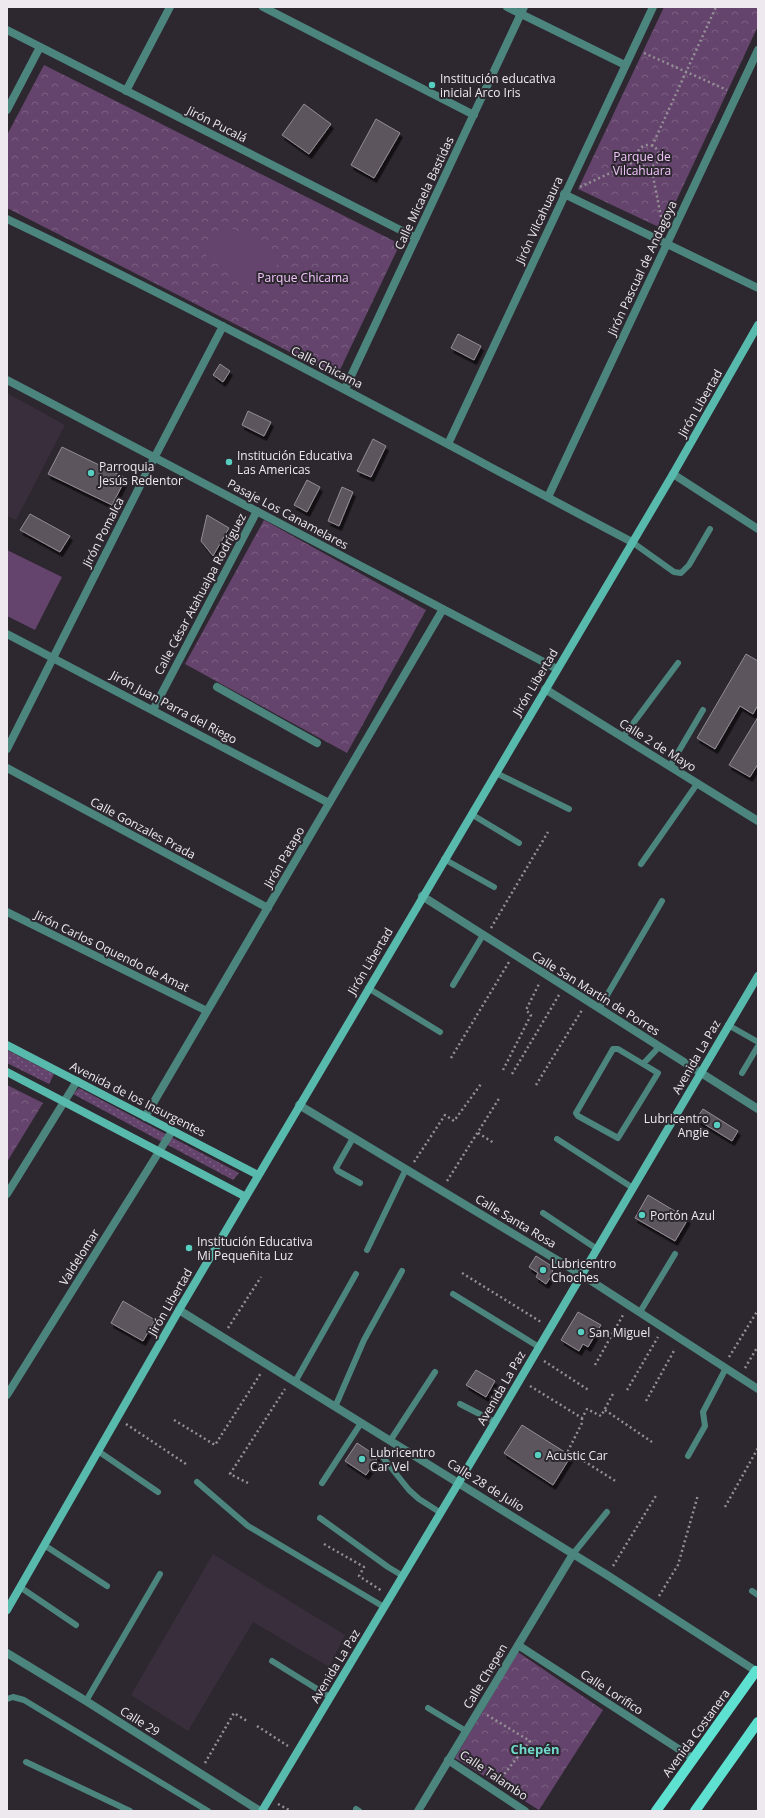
<svg xmlns="http://www.w3.org/2000/svg" width="765" height="1818" font-family="'Open Sans',sans-serif">
	<defs>
		<pattern id="grass-dots" width="8" height="8" patternUnits="userSpaceOnUse"><rect width="8" height="8" fill="#64446c"/><path d="M2 2h.1M6 6h.1" fill="none" stroke="#7a5f81" stroke-width="1.8" stroke-linecap="round"/></pattern>
		<pattern id="park-crowns" width="20" height="18" patternUnits="userSpaceOnUse"><rect width="20" height="18" fill="#64446c"/><path d="M2 6a3 3 0 1 1 6 0M12 15a3 3 0 1 1 6 0" fill="none" stroke="#7a5f81"/></pattern>
		<filter id="shadow"><feDropShadow dx="2.5" dy="4.5" stdDeviation="0" flood-color="#0009"/></filter>
	</defs>
	<rect width="100%" height="100%" fill="#2d272f"/>
	<path fill="#392f3c" d="M7,393L65,425L16,520L7,516Z
		M213,1554L345,1635L329,1667L253,1622L188,1731L131,1695Z"/>
	<path fill="url(#grass-dots)" d="M7,1050L54,1074L49,1084L7,1063Z
		M79,1088L239,1173L233,1180L73,1094Z"/>
	<path fill="url(#park-crowns)" d="M664,7H758V26L663,229L578,189Z
		M44,65L400,244L337,376L7,208V135Z
		M264,520L426,610L347,753L185,664Z
		M7,1085L43,1103L7,1162Z
		M518,1652L603,1710L539,1810L455,1758Z"/>
	<path fill="#64446c" d="M223,224L282,255L264,289L205,258Z
		M7,550L62,577L35,630L7,616Z"/>
	<path fill="#5b545d" stroke="#948c96" filter="url(#shadow)" d="M304,104L331,124L309,154L282,135Z
		M376,119L400,133L374,178L351,165Z
		M458,334L481,346L474,360L451,348Z
		M220,364L230,371L223,382L213,375Z
		M248,411L271,422L264,436L242,425Z
		M373,439L386,446L371,477L357,471Z
		M62,447L126,478L112,505L48,474Z
		M307,480L320,487L307,512L294,505Z
		M342,487L353,492L339,526L328,521Z
		M30,514L70,536L60,552L20,530Z
		M207,515L229,528L213,556L201,541Z
		M746,654L758,661V705L753,714L740,706L715,749L697,738Z
		M758,717V764L750,777L729,765Z
		M703,1109L738,1131L732,1141L696,1119Z
		M648,1195L688,1219L675,1241L635,1218Z
		M536,1256L553,1267L552,1275L546,1284L536,1277L538,1273L529,1267Z
		M123,1301L155,1320L143,1341L111,1323Z
		M578,1312L601,1325L588,1347L583,1344L579,1351L561,1340Z
		M476,1370L495,1381L486,1397L466,1385Z
		M522,1425L571,1456L553,1485L504,1453Z
		M357,1443L378,1457L366,1475L345,1461Z"/>
	<g fill="none" stroke-linecap="round" stroke-linejoin="round">
		<path stroke="#948f96" stroke-width="2.5" stroke-dasharray="2 3" stroke-linecap="butt" d="M644,53L727,90
			M637 156a11 11 0 1 1 22 0a11 11 0 1 1-22 0Z
			M652,146L716,7
			M651,166L663,227
			M580,187L638,160
			M491,928L548,832
			M451,1058L509,962
			M503,1070L531,1015L526,1010L540,982
			M512,1074L559,995
			M536,1085L582,1010
			M478,1133L494,1143
			M414,1162L445,1115L454,1121L481,1084
			M447,1181L500,1097
			M462,1273L541,1322
			M228,1328L261,1277
			M729,1357L758,1310
			M544,1361L590,1391
			M595,1365L623,1315
			M745,1368L758,1346
			M530,1386L582,1418L587,1409L601,1416L614,1392
			M627,1390L658,1337
			M646,1401L675,1349
			M605,1410L652,1442
			M582,1418V1423L568,1451L617,1482
			M174,1420L215,1445L261,1373
			M126,1424L186,1464
			M248,1483L230,1474L285,1389
			M725,1507L758,1448
			M324,1544L364,1567L359,1576L382,1591
			M613,1566L657,1494
			M659,1596L678,1565L698,1495
			M487,1715L530,1741L499,1781
			M257,1726L288,1746
			M205,1763L234,1713L247,1721
			M278,1804L291,1811"/>
		<path stroke="#4c857d" stroke-width="6" d="M632,542L674,572L681,573L689,565L710,529
			M623,737L678,663
			M670,766L703,710
			M496,773L569,809
			M471,814L519,843
			M444,859L494,887
			M641,864L697,784
			M453,985L483,935
			M368,988L440,1032
			M599,1009L662,901
			M728,1025L758,1042
			M613,1049H618L658,1073L618,1138L578,1116L576,1113Z
			M643,1064L659,1047
			M742,1073L758,1046
			M353,1138L336,1168L338,1171L360,1183
			M557,1139L633,1188
			M543,1213L597,1249
			M367,1250L406,1169
			M453,1294L539,1347
			M640,1312L675,1254
			M295,1382L356,1274
			M460,1404L495,1422
			M335,1407L364,1340L402,1271
			M390,1441L435,1372
			M98,1451L158,1492
			M381,1455L409,1490L419,1499L441,1513
			M688,1456L705,1426L703,1412L726,1368
			M197,1482L248,1526L384,1607
			M322,1483L361,1423
			M320,1518L388,1567L403,1576
			M44,1545L107,1586
			M573,1554L607,1512
			M20,1587L76,1625
			M752,1591L758,1595
			M272,1661L330,1697
			M7,1699L13,1697L24,1700L208,1811
			M86,1701L160,1574
			M428,1708L466,1731
			M26,1762L130,1811
			M356,1809L359,1811"/>
		<path stroke="#4c857d" stroke-width="8" d="M263,7L474,115
			M507,7L625,65
			M7,30L416,238
			M126,91L170,7
			M7,110L40,47
			M564,194L758,288
			M7,219C219,320 425,433 632,542
			M7,380L557,669
			M345,389L524,7
			M448,444L653,7
			M673,474L758,529
			M548,497L758,50
			M7,634L329,803
			M217,687L317,743
			M545,689L758,821
			M153,710L257,511
			M7,749L149,468L223,326
			M7,768L268,908
			M422,896L758,1109
			M7,912L207,1011
			M299,1105L582,1275L758,1389
			M145,1117L443,609
			M7,1194L77,1081
			M179,1310L607,1575L756,1671
			M7,1395L172,1131
			M518,1645L694,1759
			M7,1653L86,1701L260,1811
			M448,1760L525,1811
			M418,1811L573,1554"/>
		<path stroke="#58b9ad" stroke-width="8" d="M7,1045L258,1175
			M7,1072L246,1197
			M7,1610L179,1310L673,474L758,325
			M262,1811L495,1422L758,976"/>
		<path stroke="#5fe1d2" stroke-width="10" d="M656,1811L756,1671L758,1672
			M695,1811L758,1722"/>
	</g>
	<g fill="#58cec0" stroke="#2d272f" stroke-width="1.5">
		<circle cx="432" cy="85" r="4"/>
		<circle cx="229" cy="462" r="4"/>
		<circle cx="91" cy="473" r="4"/>
		<circle cx="717" cy="1125" r="4"/>
		<circle cx="642" cy="1215" r="4"/>
		<circle cx="189" cy="1248" r="4"/>
		<circle cx="543" cy="1270" r="4"/>
		<circle cx="581" cy="1332" r="4"/>
		<circle cx="538" cy="1455" r="4"/>
		<circle cx="362" cy="1459" r="4"/>
	</g>
	<g text-anchor="middle" dominant-baseline="central" stroke-width="4" stroke-linejoin="round" paint-order="stroke">
		<g font-size="12" fill="#ede9ee" stroke="#2d272f" text-anchor="start">
			<text x="440" y="78">Institución educativa<tspan x="440" dy="14">inicial Arco Iris</tspan></text>
			<text x="237" y="455">Institución Educativa<tspan x="237" dy="14">Las Americas</tspan></text>
			<text x="99" y="466">Parroquia<tspan x="99" dy="14">Jesús Redentor</tspan></text>
			<text x="709" y="1118" text-anchor="end">Lubricentro<tspan x="709" dy="14">Angie</tspan></text>
			<text x="650" y="1215">Portón Azul</text>
			<text x="197" y="1241">Institución Educativa<tspan x="197" dy="14">Mi Pequeñita Luz</tspan></text>
			<text x="551" y="1263">Lubricentro<tspan x="551" dy="14">Choches</tspan></text>
			<text x="589" y="1332">San Miguel</text>
			<text x="370" y="1452">Lubricentro<tspan x="370" dy="14">Car Vel</tspan></text>
			<text x="546" y="1455">Acustic Car</text>
		</g>
		<g font-size="12" fill="#ede9ee" stroke="#2d272f">
			<text transform="translate(217 124) rotate(27)">Jirón Pucalá</text>
			<text transform="translate(424 193) rotate(-65)">Calle Micaela Bastidas</text>
			<text transform="translate(539 220) rotate(-65)">Jirón Vilcahuaura</text>
			<text transform="translate(642 268) rotate(-65)">Jirón Pascual de Andagoya</text>
			<text transform="translate(327 367) rotate(27)">Calle Chicama</text>
			<text transform="translate(700 403) rotate(-60)">Jirón Libertad</text>
			<text transform="translate(288 514) rotate(28)">Pasaje Los Canamelares</text>
			<text transform="translate(103 532) rotate(-63)">Jirón Pomalca</text>
			<text transform="translate(200 594) rotate(-62)">Calle César Atahualpa Rodríguez</text>
			<text transform="translate(535 682) rotate(-59)">Jirón Libertad</text>
			<text transform="translate(174 707) rotate(28)">Jirón Juan Parra del Riego</text>
			<text transform="translate(658 745) rotate(32)">Calle 2 de Mayo</text>
			<text transform="translate(143 828) rotate(28)">Calle Gonzales Prada</text>
			<text transform="translate(284 857) rotate(-60)">Jirón Patapo</text>
			<text transform="translate(112 951) rotate(26)">Jirón Carlos Oquendo de Amat</text>
			<text transform="translate(370 961) rotate(-59)">Jirón Libertad</text>
			<text transform="translate(596 993) rotate(32)">Calle San Martín de Porres</text>
			<text transform="translate(696 1057) rotate(-60)">Avenida La Paz</text>
			<text transform="translate(138 1099) rotate(27)">Avenida de los Insurgentes</text>
			<text transform="translate(516 1221) rotate(31)">Calle Santa Rosa</text>
			<text transform="translate(79 1257) rotate(-58)">Valdelomar</text>
			<text transform="translate(170 1302) rotate(-60)">Jirón Libertad</text>
			<text transform="translate(501 1388) rotate(-60)">Avenida La Paz</text>
			<text transform="translate(486 1485) rotate(32)">Calle 28 de Julio</text>
			<text transform="translate(335 1666) rotate(-59)">Avenida La Paz</text>
			<text transform="translate(485 1676) rotate(-59)">Calle Chepen</text>
			<text transform="translate(612 1692) rotate(33)">Calle Lorifico</text>
			<text transform="translate(140 1721) rotate(32)">Calle 29</text>
			<text transform="translate(696 1733) rotate(-54)">Avenida Costanera</text>
			<text transform="translate(494 1775) rotate(34)">Calle Talambo</text>
		</g>
		<g font-size="12" fill="#f2c6fb" stroke="#2d272f">
			<text x="642" y="156">Parque de<tspan x="642" dy="14">Vilcahuara</tspan></text>
			<text x="303" y="277">Parque Chicama</text>
		</g>
		<g font-size="13" font-weight="bold" fill="#70d9cc" stroke="#2d272f">
			<text x="535" y="1749">Chepén</text>
		</g>
	</g>
	<rect width="765" height="1818" fill="none" stroke="#ede9ee" stroke-width="16"/>
</svg>
